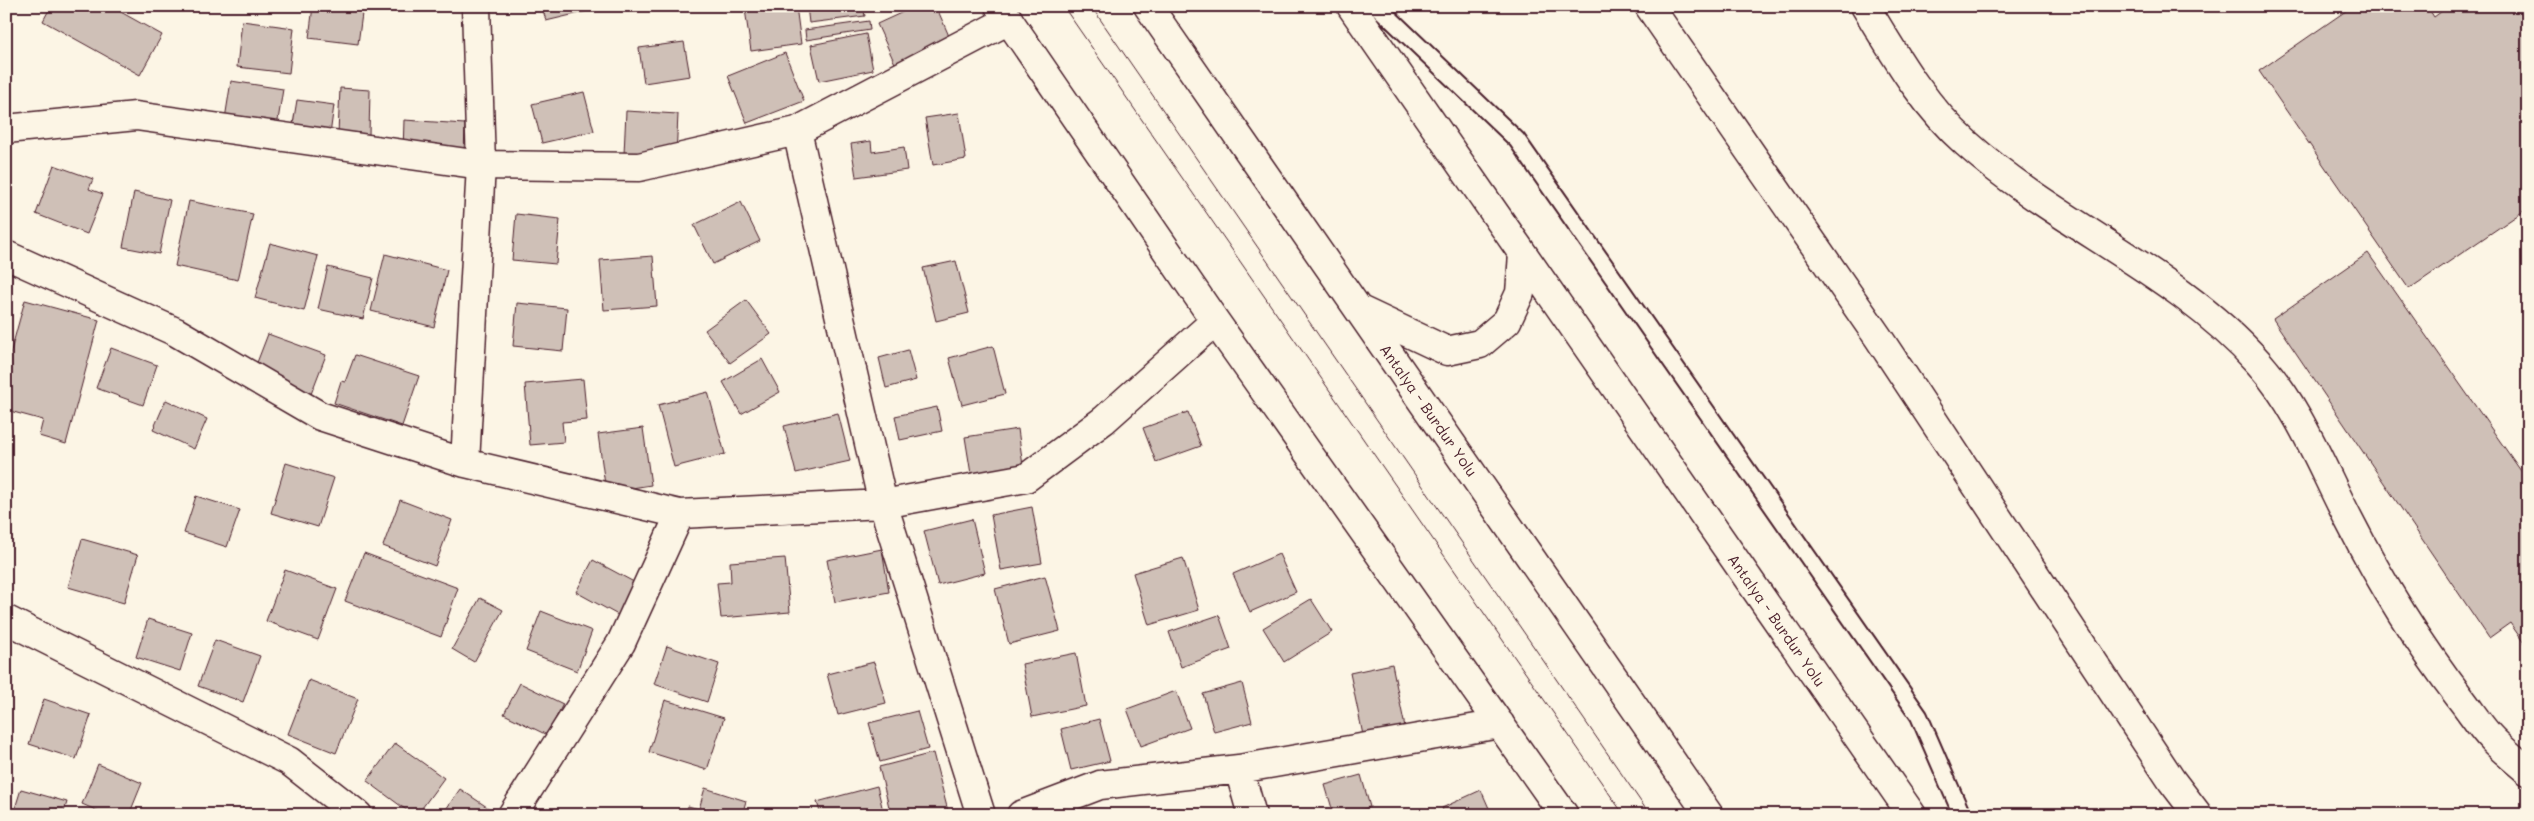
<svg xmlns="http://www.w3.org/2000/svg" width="2534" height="821" font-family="Mali,sans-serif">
	<rect width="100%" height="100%" fill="#fcf5e5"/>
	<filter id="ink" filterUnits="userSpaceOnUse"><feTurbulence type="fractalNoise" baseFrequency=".02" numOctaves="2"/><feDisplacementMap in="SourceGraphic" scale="10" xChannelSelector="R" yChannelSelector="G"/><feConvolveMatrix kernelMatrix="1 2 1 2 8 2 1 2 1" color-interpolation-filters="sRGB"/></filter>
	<g filter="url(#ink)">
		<path fill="#cfc0b7" stroke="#4a1f2b" d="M51,6H110L162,35L140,75L43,21Z
			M313,6H363L358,44L309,38Z
			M542,6H587L588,11L546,21Z
			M627,6H662L627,9Z
			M762,6H796L801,44L751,51L745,9Z
			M807,6H863L865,16L809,23Z
			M916,6H936L952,43L897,68L877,24Z
			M2353,6H2427L2434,17L2449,6H2528V208L2409,289L2259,71Z
			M242,21L294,28L289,73L237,67Z
			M869,21L870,30L806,40L805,30Z
			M866,34L873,70L819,81L811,45Z
			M684,42L690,76L644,83L639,48Z
			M785,53L804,101L747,123L728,76Z
			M231,81L283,89L276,133L224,125Z
			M340,88L370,90L369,135L338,134Z
			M584,92L594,131L542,143L532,104Z
			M297,100L334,105L329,142L291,136Z
			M626,111L678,114L676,157L624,154Z
			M959,113L966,159L933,165L925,118Z
			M404,120L465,124L464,155L403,151Z
			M871,141L872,152L904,147L907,170L856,177L851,144Z
			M54,165L93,179L89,189L103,194L87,234L36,214Z
			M134,192L170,200L159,254L123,247Z
			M189,201L253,214L238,280L175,266Z
			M741,202L760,241L713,264L694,225Z
			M516,214L560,219L556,264L512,260Z
			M270,243L318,256L304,311L255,298Z
			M2368,253L2528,481V649L2510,623L2489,638L2273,319Z
			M385,254L447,270L434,327L371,311Z
			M653,256L657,306L604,310L600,260Z
			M956,261L969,313L936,321L923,268Z
			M328,267L373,278L363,319L318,309Z
			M25,300L99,320L66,444L39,436L43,420L6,410V369Z
			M746,300L771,334L730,363L705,330Z
			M517,303L567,308L563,351L513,346Z
			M268,334L326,355L311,394L253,373Z
			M993,346L1005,394L962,405L949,358Z
			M111,348L157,365L143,405L96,388Z
			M908,350L916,380L886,388L879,358Z
			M355,355L419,376L402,426L334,403L341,381L345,382Z
			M762,359L780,392L741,414L723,382Z
			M583,379L587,420L562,422L564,442L530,445L525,384Z
			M708,392L725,454L674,467L658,405Z
			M166,400L207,419L194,449L153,430Z
			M937,407L942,431L900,440L895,416Z
			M1188,412L1201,446L1156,462L1143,428Z
			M838,413L850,461L796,473L784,426Z
			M643,428L651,485L606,492L598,434Z
			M1018,429L1023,466L971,474L965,437Z
			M286,463L334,478L318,527L271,513Z
			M196,496L240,510L227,547L184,533Z
			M400,500L452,520L435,566L383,546Z
			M1032,507L1042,563L1001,570L991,515Z
			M972,519L985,573L938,585L924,531Z
			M82,539L138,555L124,603L68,587Z
			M882,549L889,592L835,602L827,560Z
			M364,553L458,588L441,637L345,601Z
			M1279,554L1296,592L1250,612L1233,574Z
			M785,558L790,612L721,618L717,583L731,582L730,562Z
			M1183,558L1199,610L1149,625L1133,573Z
			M593,560L645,588L627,620L576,592Z
			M285,570L337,589L318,640L266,621Z
			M1045,576L1060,631L1009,644L995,589Z
			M480,598L503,610L474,662L452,649Z
			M1311,599L1332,632L1284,662L1263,628Z
			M541,611L592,631L577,671L526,651Z
			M1219,615L1231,649L1181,667L1169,632Z
			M148,619L192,633L180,671L136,657Z
			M215,640L260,656L243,702L198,686Z
			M667,646L719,664L707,702L654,684Z
			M1076,653L1086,706L1032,717L1022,664Z
			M874,662L886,703L838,715L827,674Z
			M1392,664L1405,727L1363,735L1350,673Z
			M309,680L358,699L336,753L288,734Z
			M520,683L563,704L547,735L504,714Z
			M1242,683L1252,722L1214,732L1203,694Z
			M1176,691L1190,728L1141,746L1127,709Z
			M44,699L91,715L76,759L29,744Z
			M665,700L724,718L707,770L649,752Z
			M917,711L928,749L880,762L869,723Z
			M1099,719L1110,761L1071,770L1061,729Z
			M395,743L444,778L417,815H413L367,781Z
			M933,753L949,815H891L879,767Z
			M98,764L142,783L129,815H107L82,804Z
			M1361,775L1370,807L1345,815H1334L1325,785Z
			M877,786L884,815H821L817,802Z
			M705,788L746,801L742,815H686L688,806L699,809Z
			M21,789L67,802L63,815H13Z
			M460,789L499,815H442Z
			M1481,790L1492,815H1445L1442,808Z"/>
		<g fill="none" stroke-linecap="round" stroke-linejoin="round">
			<g stroke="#4a1f2b" stroke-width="20">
				<path id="lane" d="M1377,6L1517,140L1919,716L1962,815"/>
			</g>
			<g stroke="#4a1f2b" stroke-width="31">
				<path id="street" d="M999,6L1215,321L1564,815
					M1649,6L1878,337L2172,781L2198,815
					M1865,6C1895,55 1923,105 1966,143C2057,225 2177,271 2259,363C2300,409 2321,466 2349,520C2381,583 2418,643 2461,699C2472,713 2481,728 2493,740C2504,751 2516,761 2528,771
					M6,129L136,116L481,165L639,167L797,131L1009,20
					M797,131L883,504L981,815
					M6,255L176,332L320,416L465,463L680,514L883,504L1026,478L1104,420L1215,321
					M465,463L481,165L476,6
					M7,620L289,761L358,815
					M1239,769L1252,815
					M512,815L621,643L680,514
					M1021,815L1100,785L1239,769L1500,724"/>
			</g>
			<g stroke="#4a1f2b" stroke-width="31">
				<path id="highway" d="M1148,6L1709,815
					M1351,6L1912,815
					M1360,310L1447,351L1480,344L1507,321L1520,293L1523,254"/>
			</g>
			<use href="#lane" stroke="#fcf5e5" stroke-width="16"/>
			<use href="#street" stroke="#fcf5e5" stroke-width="28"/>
			<use href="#highway" stroke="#fcf5e5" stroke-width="28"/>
			<path stroke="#4a1f2b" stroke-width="1" d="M1063,6L1624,815
				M1091,6L1650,815"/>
		</g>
	</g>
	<g text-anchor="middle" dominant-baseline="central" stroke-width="4" stroke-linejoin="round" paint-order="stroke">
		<g font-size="15" fill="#4a1f2b" stroke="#fcf5e5">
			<text transform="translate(1429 410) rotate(55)">Antalya - Burdur Yolu</text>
			<text transform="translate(1777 620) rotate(55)">Antalya - Burdur Yolu</text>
		</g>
	</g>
	<rect width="2534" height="821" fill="none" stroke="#fcf5e5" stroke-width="25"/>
	<rect x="12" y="12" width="2509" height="796" fill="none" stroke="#4a1f2b" stroke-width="2" filter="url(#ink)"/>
</svg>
